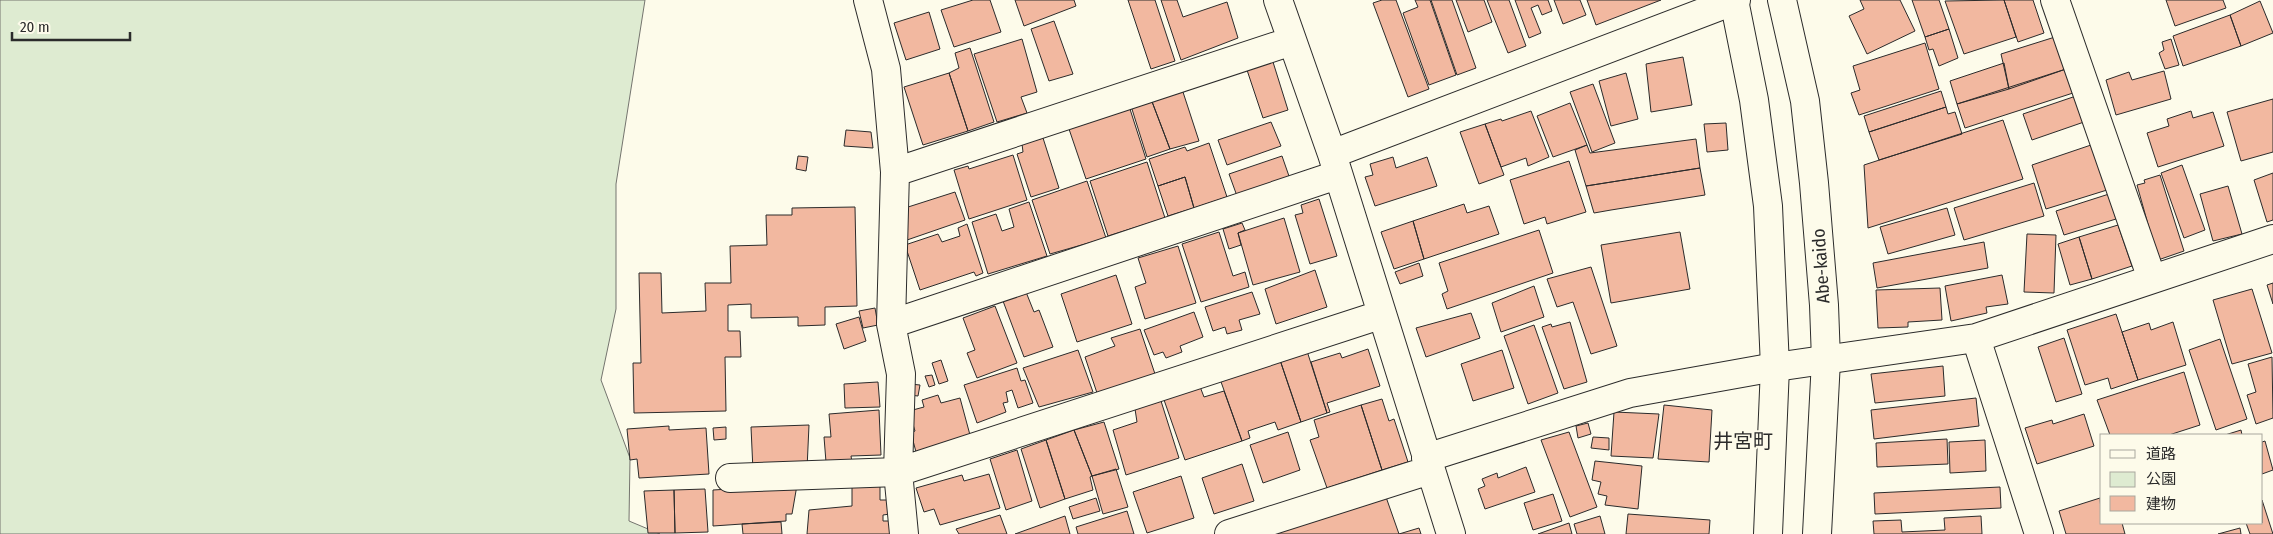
<svg xmlns="http://www.w3.org/2000/svg" width="2273" height="534" font-family="'Fira Sans Condensed','Noto Sans JP',sans-serif">
	<rect width="100%" height="100%" fill="#fdfbea"/>
	<path fill="#deebd1" stroke="#74746e" d="M0,0H645L616,184V309L601,380L630,458L629,521L660,534H0Z"/>
	<path fill="#f2b8a0" stroke="#2b2b2b" d="M973,0H990L1001,32L954,47L941,10Z
		M1015,0H1074L1076,6L1024,26Z
		M1128,0H1155L1175,61L1151,69Z
		M1161,0H1177L1183,17L1227,2L1238,38L1181,60Z
		M1382,0H1396L1429,89L1408,97L1373,3Z
		M1415,0H1430L1456,75L1429,85L1403,13L1418,7Z
		M1431,0H1452L1476,68L1457,75Z
		M1456,0H1484L1492,22L1468,32Z
		M1487,0H1509L1526,46L1508,53Z
		M1515,0H1548L1552,11L1542,15L1538,5L1531,8L1541,33L1529,38Z
		M1554,0H1580L1586,15L1563,24Z
		M1587,0H1661L1596,25Z
		M1860,0H1900L1915,31L1867,54L1849,16L1864,9Z
		M1912,0H1939L1949,29L1925,37Z
		M2004,0L2016,37L1964,54L1945,1Z
		M2004,0H2033L2044,33L2018,42Z
		M2166,0H2223L2226,8L2175,26Z
		M2260,1L2273,33L2241,46L2230,15Z
		M929,12L940,49L906,60L894,23Z
		M2230,15L2241,46L2183,66L2173,36Z
		M1054,21L1073,74L1049,81L1031,29Z
		M1949,29L1958,58L1939,66L1933,49L1929,50L1925,37Z
		M2055,37L2066,69L2009,89L2001,54Z
		M1022,39L1037,92L1021,97L1027,113L997,122L974,54Z
		M2171,39L2179,65L2165,69L2159,53L2164,50L2162,42Z
		M1925,43L1939,89L1859,115L1851,93L1860,90L1853,66Z
		M970,48L994,122L968,131L949,73L959,68L955,53Z
		M1683,57L1692,105L1651,112L1646,64Z
		M1273,62L1288,110L1263,118L1247,70Z
		M2004,63L2009,89L1957,104L1950,81Z
		M2066,69L2073,93L1965,128L1957,104Z
		M2164,71L2171,99L2116,115L2106,80L2129,72L2132,80Z
		M949,73L968,131L923,145L904,87Z
		M1626,73L1638,119L1611,126L1599,81Z
		M1593,84L1615,143L1592,152L1570,92Z
		M1182,89L1199,141L1170,149L1151,99Z
		M1941,91L1946,107L1869,132L1864,116Z
		M2076,96L2084,122L2032,140L2023,114Z
		M1151,99L1170,149L1147,157L1131,106Z
		M2273,99V152L2241,161L2227,112Z
		M1570,103L1587,145L1553,157L1537,116Z
		M1129,106L1146,159L1086,179L1069,129Z
		M1946,107L1948,114L1955,112L1962,134L1879,160L1869,132Z
		M1531,111L1549,157L1528,166L1526,158L1501,167L1485,124L1501,119L1502,121Z
		M2191,111L2193,118L2213,112L2224,146L2158,167L2147,133L2169,126L2167,119Z
		M2003,120L2023,179L1868,228L1864,165Z
		M1271,122L1281,146L1227,165L1218,140Z
		M1726,123L1728,150L1707,152L1704,124Z
		M1485,124L1504,175L1479,184L1460,132Z
		M846,130L871,132L873,148L844,146Z
		M1043,138L1059,188L1031,197L1017,154L1023,152L1022,144Z
		M1696,139L1700,168L1586,186L1575,150L1587,145L1590,153Z
		M1209,143L1227,197L1194,208L1185,177L1158,186L1149,159L1185,147L1187,151Z
		M2091,145L2107,190L2046,209L2032,165Z
		M1013,155L1027,200L969,219L954,170L968,166L969,169Z
		M798,156L808,157L806,171L796,169Z
		M1282,156L1290,179L1237,196L1229,174Z
		M1393,157L1396,168L1427,157L1437,186L1375,206L1365,177L1373,175L1370,164Z
		M1569,161L1586,212L1547,224L1545,217L1524,224L1510,180Z
		M1147,162L1165,218L1108,236L1090,181Z
		M2182,165L2205,230L2184,238L2161,173Z
		M1700,168L1705,195L1611,210L1594,213L1586,186Z
		M2273,173V220L2267,222L2254,180Z
		M2160,175L2184,251L2158,260L2137,185L2145,183L2144,180Z
		M1185,177L1194,208L1168,216L1158,186Z
		M1087,181L1106,238L1050,254L1032,200Z
		M2034,183L2044,216L1964,240L1954,208Z
		M2228,186L2242,234L2213,241L2200,194Z
		M955,192L965,220L907,240L905,208Z
		M2109,194L2116,219L2064,235L2056,211Z
		M1319,199L1337,256L1310,264L1295,215L1303,213L1301,205Z
		M1029,202L1047,256L988,274L972,222L996,214L1002,231L1014,227L1009,209Z
		M1464,204L1467,213L1489,206L1499,234L1424,259L1413,221Z
		M855,207L857,306L825,307V325L798,326V317L751,318V304L728,305V331H740L741,357H725L726,411L634,413L633,363H641L639,273H661L662,313L706,311L705,283H731L730,246L767,245L766,215H792V208Z
		M1947,208L1955,235L1888,254L1880,227Z
		M1284,218L1300,272L1253,285L1238,233Z
		M1413,221L1424,259L1394,269L1381,232Z
		M1242,223L1245,230L1238,233L1241,245L1229,249L1223,229Z
		M967,224L983,273L976,276L974,272L920,290L905,245L938,234L942,242L960,236L958,228Z
		M2118,225L2132,266L2092,279L2079,237Z
		M1539,230L1553,273L1447,309L1442,294L1448,291L1439,263Z
		M1219,232L1233,276L1245,272L1249,287L1201,302L1182,244Z
		M1680,232L1690,289L1611,303L1601,245Z
		M2027,234L2056,235L2054,293L2024,292Z
		M2079,237L2092,279L2070,285L2058,244Z
		M1984,242L1988,268L1877,288L1873,263Z
		M1178,246L1196,303L1145,319L1135,287L1146,283L1138,258Z
		M1419,263L1423,276L1400,284L1395,272Z
		M1591,267L1617,346L1591,354L1573,302L1557,307L1547,279Z
		M1315,270L1327,307L1276,324L1265,289Z
		M1116,275L1132,324L1077,342L1061,294Z
		M2002,275L2008,304L1986,307L1987,313L1951,321L1945,286Z
		M2273,283V304L2267,285Z
		M1534,286L1544,317L1501,332L1492,303Z
		M1940,288L1942,320L1908,322V327L1878,328L1876,290Z
		M2252,289L2272,353L2232,364L2213,300Z
		M1026,292L1034,312L1039,310L1053,347L1024,357L1003,301Z
		M1252,292L1260,314L1239,320L1242,330L1227,334L1225,327L1213,331L1205,307Z
		M995,306L1017,363L977,378L967,353L975,350L963,318Z
		M875,308L878,325L863,328L859,311Z
		M1194,312L1203,337L1180,346L1182,352L1166,358L1163,352L1154,355L1144,330Z
		M1471,313L1480,338L1426,357L1416,328Z
		M2116,314L2138,380L2111,389L2108,378L2085,385L2067,330Z
		M859,317L866,341L844,349L836,324Z
		M1570,322L1587,382L1564,389L1542,327L1551,324L1552,327Z
		M2173,322L2186,365L2138,380L2122,332L2149,323L2151,330Z
		M1534,325L1558,393L1528,404L1504,336Z
		M1140,329L1155,374L1097,393L1085,357L1115,346L1111,338Z
		M2064,338L2082,394L2056,402L2038,347Z
		M2220,339L2247,419L2216,430L2189,350Z
		M1368,349L1380,386L1327,403L1330,412L1327,413L1311,362L1340,353L1342,358Z
		M1078,350L1093,392L1039,407L1023,368Z
		M1502,350L1514,388L1473,401L1461,364Z
		M1307,351L1327,413L1301,422L1280,360Z
		M2272,357L2273,418L2256,424L2247,395L2256,392L2248,364Z
		M941,360L948,381L939,384L932,363Z
		M1280,360L1301,422L1278,430L1275,422L1248,431L1250,438L1242,441L1220,379Z
		M1943,366L1945,396L1875,403L1871,374Z
		M1017,368L1021,381L1025,380L1033,403L1018,408L1012,390L1006,392L1008,402L1003,403L1006,412L977,423L964,385Z
		M2184,372L2200,425L2169,435H2110L2097,400Z
		M932,375L935,385L929,387L925,376Z
		M878,382L880,407L845,408L844,384Z
		M910,384L920,385L918,396L909,395Z
		M1199,384L1204,397L1224,391L1242,441L1185,460L1163,397Z
		M938,395L941,403L960,398L970,435L916,452L911,433L915,431L909,411L924,407L922,400Z
		M1976,398L1979,426L1874,439L1871,410Z
		M1382,399L1389,421L1394,419L1408,462L1382,470L1361,405Z
		M1161,401L1179,458L1126,475L1113,430L1137,422L1135,409Z
		M1361,405L1382,470L1327,488L1310,440L1319,437L1314,420Z
		M1664,405L1712,410L1709,462L1658,459Z
		M879,410L881,455L851,456L852,462H826L824,437H831L829,414Z
		M1614,412L1659,414L1653,458L1611,456Z
		M2084,414L2094,446L2037,464L2025,428L2052,420L2053,424Z
		M1104,422L1119,469L1092,476L1074,430Z
		M1588,423L1591,434L1578,438L1576,426Z
		M809,425L807,469L753,471L751,427Z
		M669,426V430L706,428L709,474L639,478L637,459L630,460L627,429Z
		M726,427V439L714,440L713,428Z
		M1074,430L1092,476L1090,477L1093,490L1065,499L1046,440Z
		M2241,430L2242,435H2225Z
		M1288,432L1300,470L1263,483L1250,445Z
		M1569,432L1597,507L1570,517L1541,440Z
		M1593,437L1609,438V450L1591,448Z
		M1947,439L1948,464L1877,467L1876,443Z
		M1046,440L1065,499L1040,508L1021,449Z
		M1985,440L1986,471L1950,473L1949,442Z
		M2265,441L2273,470L2262,474V442Z
		M1017,450L1032,501L1006,510L990,459Z
		M1595,461L1642,466L1638,509L1605,505L1607,496L1598,494L1601,482L1592,480Z
		M1242,464L1254,501L1214,514L1202,478Z
		M1526,467L1535,492L1485,509L1478,489L1485,486L1482,479L1497,473L1498,478Z
		M1116,469L1128,507L1103,514L1092,476Z
		M989,474L1000,508L940,525L934,509L924,512L916,488L962,475L964,481Z
		M1181,476L1194,518L1147,533L1133,492Z
		M797,485L792,514H786V521L713,526V490Z
		M852,486H880V500H890V514L883,515V521H893V534H807L809,510L852,506Z
		M2000,487L2001,508L1875,514L1874,493Z
		M705,489L708,532L675,533L674,490Z
		M674,490L675,533H648L644,491Z
		M1553,494L1562,521L1533,530L1524,503Z
		M1386,497L1399,534H1278V533Z
		M1096,498L1100,511L1073,519L1069,507Z
		M2100,498L2102,523H2122L2125,534H2066L2059,511Z
		M2262,500L2273,534H2250L2246,523H2262Z
		M1127,511L1134,534H1078L1076,527Z
		M1628,514L1710,520L1709,534H1626Z
		M1000,515L1007,534H959L956,529Z
		M1065,516L1070,534H1015Z
		M1600,516L1605,534H1577L1574,524Z
		M1981,516L1982,534H1874L1873,521L1901,520L1902,532L1945,530L1944,518Z
		M781,522L782,534H743L742,524Z
		M1569,523L1572,534H1538Z
		M1419,528L1421,534H1399Z
		M2240,528L2241,534H2218Z"/>
	<g fill="none" stroke-linecap="round" stroke-linejoin="round">
		<g stroke="#2b2b2b" stroke-width="30">
			<path id="minor" d="M868,0L886,69L895,172L891,324L901,374L898,472L904,534
				M1278,0L1332,154L1451,534
				M2055,0L2152,279
				M1332,154L1736,0
				M895,172L1292,41
				M891,324L1337,175
				M1976,338L2039,534
				M1426,458L1630,393L1775,367L1976,338L2273,239
				M730,478L898,472L1380,315
				M1229,534L1430,470"/>
		</g>
		<g stroke="#2b2b2b" stroke-width="30">
			<path id="major" d="M1734,0L1754,100L1768,206L1775,367L1768,534
				M1782,0L1805,101L1814,183L1824,305L1826,360L1817,534"/>
		</g>
		<use href="#minor" stroke="#fdfbea" stroke-width="28"/>
		<use href="#major" stroke="#fdfbea" stroke-width="28"/>
	</g>
	<g text-anchor="middle" dominant-baseline="central" stroke-width="4" stroke-linejoin="round" paint-order="stroke">
		<g font-size="18" fill="#2b2b2b" stroke="#fdfbea">
			<text transform="translate(1821 266) rotate(-94)">Abe-kaido</text>
		</g>
		<g font-size="20" fill="#2b2b2b" stroke="#fdfbea">
			<text x="1743" y="441">井宮町</text>
		</g>
	</g>
	<rect x="2100" y="434" width="162" height="90" fill="#fdfbea" stroke="#a9a89e"/>
	<rect x="2110" y="450" width="25" height="8" fill="#fdfbea" stroke="#a9a89e"/>
	<text x="2146" y="459" font-size="15" fill="#2b2b2b">道路</text>
	<rect x="2110" y="472" width="25" height="15" fill="#deebd1" stroke="#a9a89e"/>
	<text x="2146" y="484" font-size="15" fill="#2b2b2b">公園</text>
	<rect x="2110" y="496" width="25" height="15" fill="#f2b8a0" stroke="#a9a89e"/>
	<text x="2146" y="509" font-size="15" fill="#2b2b2b">建物</text>
	<path d="M12 32v8h118v-8" fill="none" stroke="#2b2b2b" stroke-width="2.5"/>
	<text x="20" y="32" font-size="15" fill="#2b2b2b" stroke="#fdfbea" stroke-width="4" paint-order="stroke">20 m</text>
</svg>
